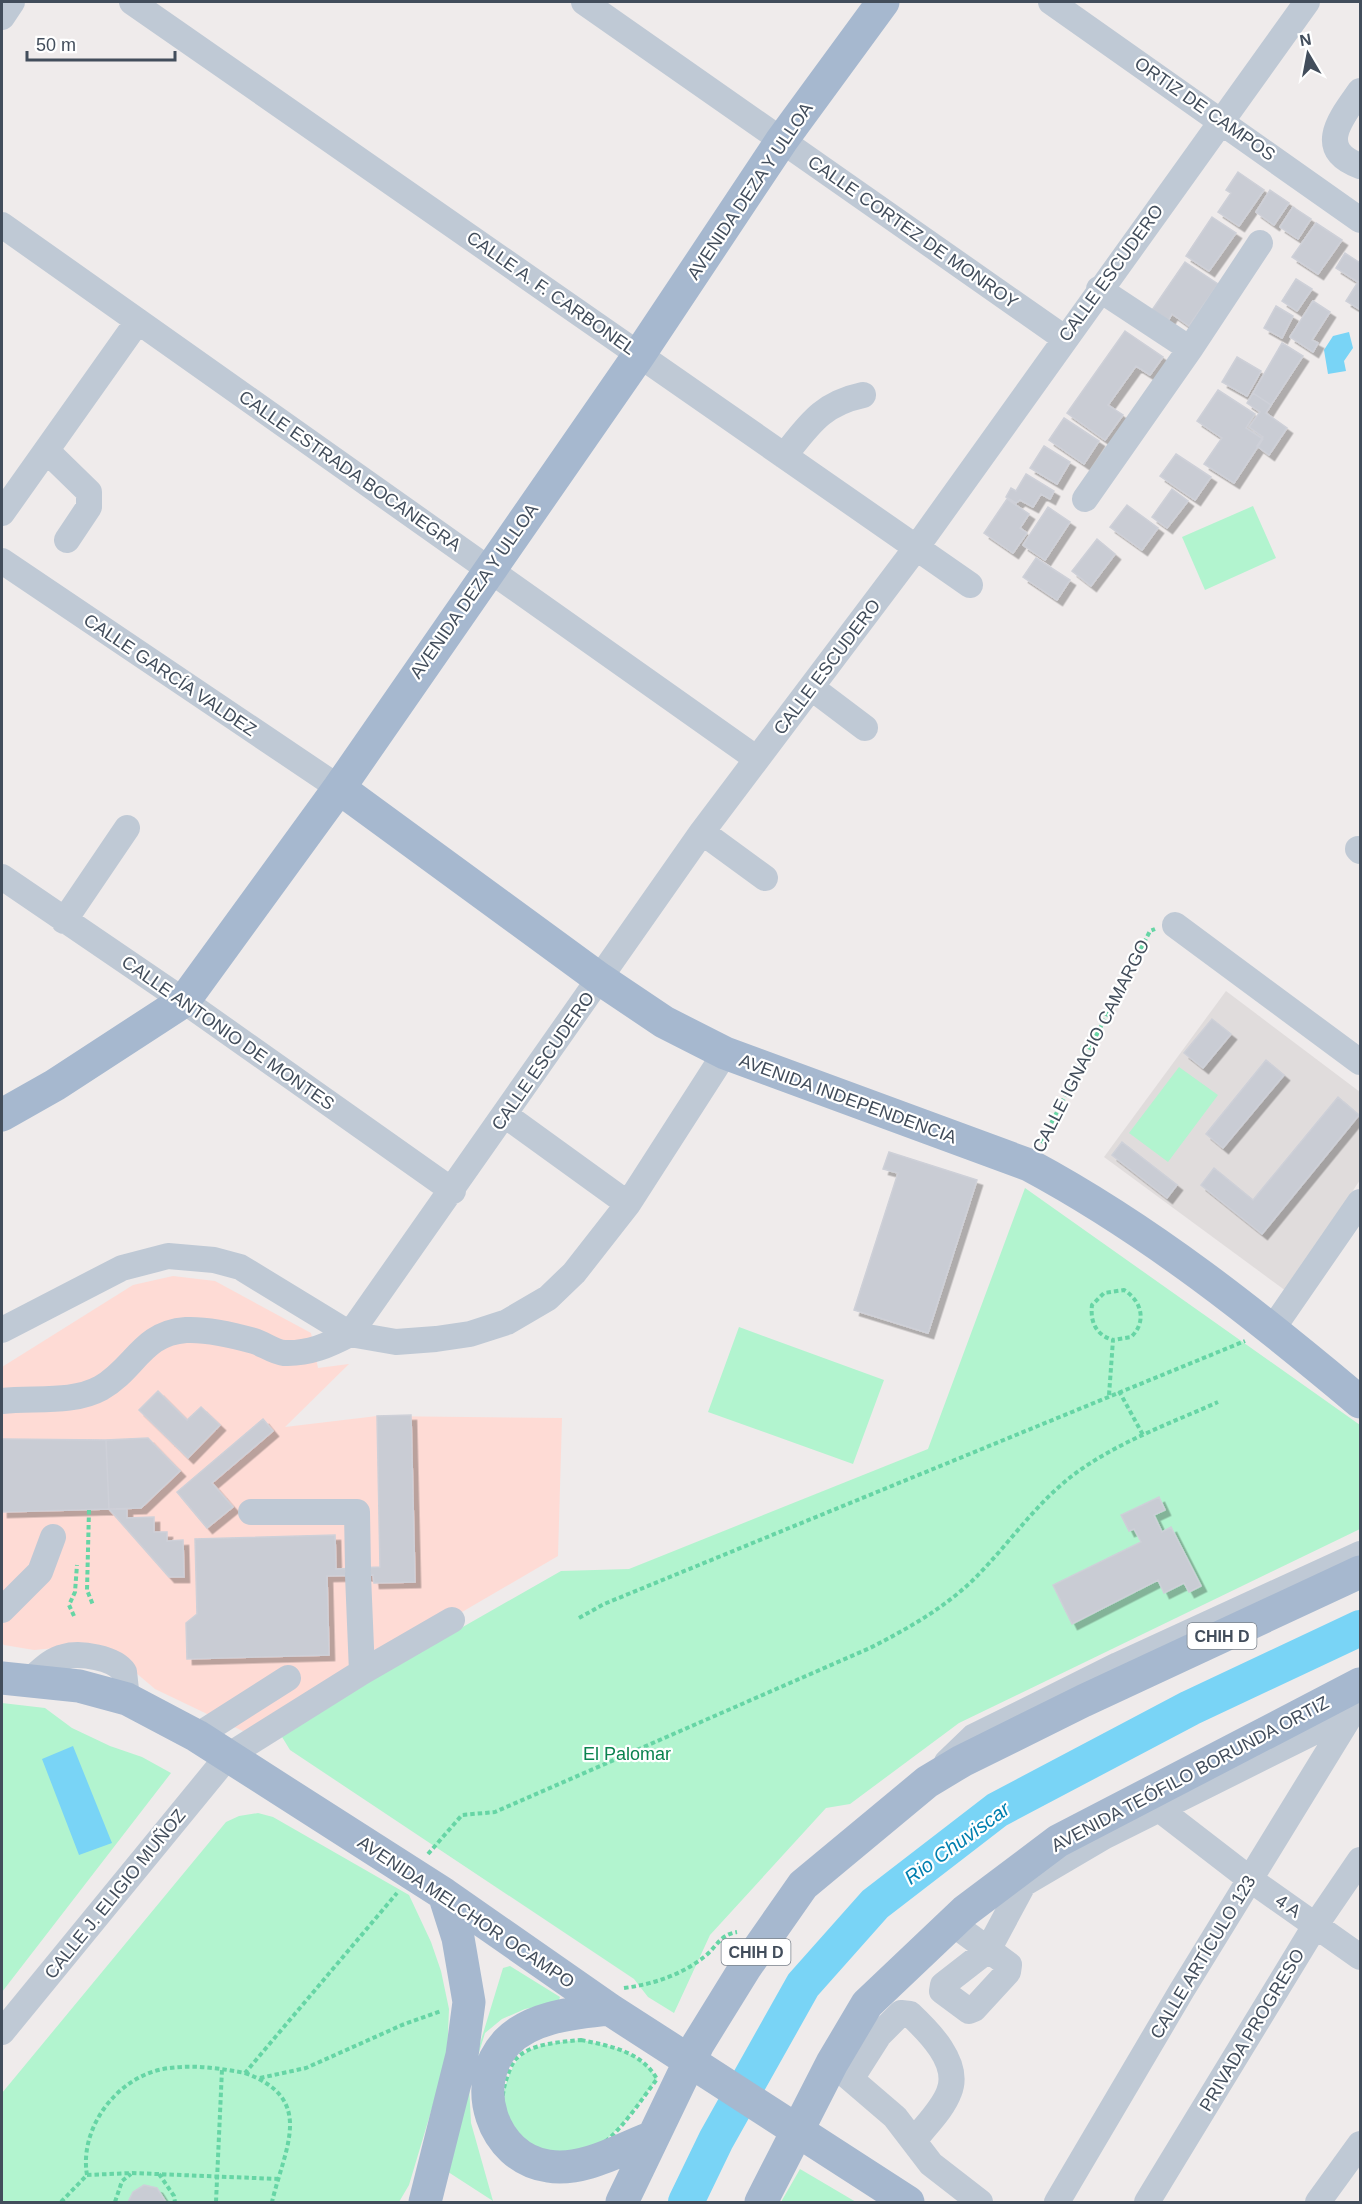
<svg xmlns="http://www.w3.org/2000/svg" width="1362" height="2204" font-family="Helvetica,sans-serif">
	<defs>
		<filter id="shadow"><feDropShadow dx="5.5" dy="5.5" stdDeviation="0" flood-color="#0004"/></filter>
	</defs>
	<rect width="100%" height="100%" fill="#efebeb"/>
	<path fill="#e0dcdc" d="M1226,991L1360,1092V1180L1286,1291L1104,1157Z"/>
	<path fill="#fedbd5" d="M173,1276L215,1281L311,1333L318,1368L349,1364L285,1427L377,1416L562,1418L558,1556L251,1735L155,1689L115,1655L65,1647L34,1650L4,1645L2,1643V1367L133,1285Z"/>
	<path fill="#b2f4cf" d="M1253,506L1276,558L1205,590L1182,537Z
		M1179,1067L1218,1095L1168,1162L1129,1133Z
		M1025,1188L1360,1425V1529L959,1723L850,1804L826,1808L710,1935L674,2013L648,1997L634,1979L290,1750L279,1732L561,1571L629,1569L928,1449Z
		M739,1327L884,1380L853,1464L708,1412Z
		M2,1703L45,1708L72,1728L110,1746L142,1757L171,1773L2,1992Z
		M258,1813L273,1817L409,1895L431,1942L441,1971L449,2009L447,2058L409,2185L399,2202H2V2093L226,1822L239,1816Z
		M510,1966L560,1997L558,2003L525,2009L502,2019L485,2033L469,2085L471,2123L493,2201L442,2168L503,1968Z
		M581,2040C610,2046 641,2051 657,2079C637,2105 605,2157 568,2155C552,2155 533,2145 518,2141L500,2107C513,2050 524,2045 581,2040Z
		M800,2169L856,2202H781Z"/>
	<path fill="#79d4f6" d="M1349,332L1353,348L1344,361L1346,371L1328,374L1324,350L1333,336Z
		M73,1746L112,1843L79,1855L42,1759Z"/>
	<g fill="none" stroke-linecap="round" stroke-linejoin="round">
		<path stroke="#79d4f6" stroke-width="36" d="M686,2202L716,2140L803,1985L875,1904L997,1810L1190,1708L1360,1628"/>
	</g>
	<path fill="#c9ccd4" stroke="#ced0d8" stroke-width="1.5" filter="url(#shadow)" d="M1238,172L1264,190L1239,226L1218,212L1231,193L1226,190Z
		M1270,190L1289,203L1274,225L1256,212Z
		M1293,207L1311,219L1298,239L1280,227Z
		M1212,217L1236,233L1209,271L1186,256Z
		M1316,223L1342,240L1318,274L1292,257Z
		M1345,253L1360,263L1359,309L1346,301L1358,282L1336,268Z
		M1185,262L1218,284L1189,326L1172,314L1168,321L1152,310Z
		M1296,279L1312,289L1297,311L1282,301Z
		M1313,301L1330,312L1312,340L1318,343L1313,352L1290,337Z
		M1276,306L1293,316L1282,338L1264,328Z
		M1125,331L1163,357L1150,375L1136,366L1108,405L1123,415L1105,440L1067,413Z
		M1282,343L1303,356L1271,405L1253,393Z
		M1237,357L1261,371L1247,396L1222,382Z
		M1218,390L1255,414L1246,428L1263,439L1234,483L1204,464L1222,438L1197,421Z
		M1253,393L1271,405L1266,413L1287,428L1269,455L1257,446L1263,437L1249,427L1260,412L1247,403Z
		M1064,418L1099,441L1084,464L1049,440Z
		M1044,446L1070,462L1057,484L1030,468Z
		M1176,454L1211,477L1195,500L1160,476Z
		M1026,474L1054,491L1050,499L1041,494L1033,507L1020,500L1016,503L1006,497L1011,488L1016,491Z
		M1172,489L1188,501L1167,528L1152,517Z
		M1007,499L1029,514L1020,528L1027,533L1013,553L984,533Z
		M1127,505L1158,528L1142,550L1110,527Z
		M1048,507L1070,522L1045,560L1023,545Z
		M1097,539L1115,554L1091,586L1072,571Z
		M1036,558L1070,580L1057,600L1023,577Z
		M1212,1019L1231,1034L1203,1068L1184,1053Z
		M1266,1060L1284,1075L1223,1148L1206,1134Z
		M1338,1097L1359,1115L1262,1234L1201,1185L1214,1168L1253,1200Z
		M1122,1142L1177,1185L1167,1198L1112,1155Z
		M889,1152L977,1180L928,1333L854,1310L898,1173L883,1169Z
		M158,1391L187,1420L201,1407L220,1425L188,1458L139,1410Z
		M411,1415L415,1582L374,1583L373,1575L327,1576L329,1655L187,1659L186,1623L197,1614L195,1539L335,1535L336,1569L380,1567L377,1416Z
		M263,1419L273,1431L212,1483L233,1507L207,1528L177,1492Z
		M148,1438L180,1471L141,1508L109,1509L106,1440Z
		M2,1439L106,1440L109,1509L2,1512Z
		M1159,1497L1165,1510L1154,1515L1162,1532L1171,1527L1201,1586L1189,1592L1184,1583L1164,1593L1158,1580L1072,1624L1053,1585L1141,1542L1134,1529L1129,1531L1121,1515Z
		M109,1509H127V1518L154,1517V1532H167V1541L183,1540L184,1577H169Z
		M144,2185L157,2188L166,2202H128L133,2192Z"/>
	<g fill="none" stroke-linecap="round" stroke-linejoin="round">
		<path stroke="#66d5a5" stroke-width="4" stroke-dasharray="4.5 3" stroke-linecap="butt" d="M1041,1143L1150,931L1155,929
			M1119,1391L1143,1435
			M1109,1395L1113,1340L1131,1337C1147,1322 1142,1301 1124,1290L1104,1293L1092,1305C1090,1322 1096,1335 1113,1340
			M89,1510L87,1590L93,1605
			M74,1616L69,1605L75,1592L77,1565
			M579,1618L604,1604L1245,1341
			M428,1854L462,1815L495,1812L870,1648C907,1629 941,1610 972,1581C1007,1547 1033,1506 1072,1476C1115,1443 1169,1424 1218,1402
			M624,1988C654,1984 681,1975 704,1957C717,1947 719,1935 737,1932
			M581,2040C610,2046 641,2051 657,2079C641,2100 617,2138 593,2150C568,2161 514,2153 503,2124C499,2112 502,2101 504,2088C506,2080 510,2066 516,2059C530,2043 562,2042 581,2040Z
			M245,2073C316,2099 285,2147 272,2202
			M260,2078L306,2068L402,2025L441,2011
			M159,2174L174,2196L175,2202
			M87,2175L132,2173L278,2179
			M61,2202L87,2175C79,2129 116,2078 163,2069C191,2064 218,2068 245,2073L397,1893
			M115,2202L122,2181L131,2174
			M216,2202L222,2069"/>
		<path stroke="#bfc9d5" stroke-width="26" d="M132,2L970,585
			M584,2L1064,338
			M1051,2L1360,220
			M2,17L12,2
			M1360,91C1342,117 1314,149 1360,166
			M2,225L757,759
			M1099,289L1190,349
			M48,452L89,492V507L67,540
			M784,456C809,425 821,404 863,395
			M1085,499L1190,349L1260,243
			M2,513L138,321
			M2,561L339,788
			M812,688L865,728
			M702,832L765,878
			M1358,849L1360,851
			M2,877L184,1001L453,1191
			M64,921L127,828
			M1175,925L1360,1062
			M505,1115L628,1204
			M1273,1328L1360,1202
			M2,1330L122,1268L168,1256L214,1260L240,1267L350,1334L396,1342L436,1339L470,1334L507,1322L548,1298L574,1273L628,1204L725,1053
			M2,1401C33,1397 72,1404 101,1388C135,1369 142,1333 186,1330C209,1329 233,1335 254,1341C264,1344 274,1352 284,1353C309,1354 329,1345 350,1334L702,832L916,548L1307,2
			M251,1512H357L358,1568
			M2,1610L40,1572L53,1537
			M362,1672L452,1620
			M29,1681C40,1672 50,1660 64,1657C80,1652 115,1658 124,1672L127,1699
			M197,1736L288,1678
			M947,1762L973,1737L1118,1665L1360,1554
			M1159,1809L1251,1880L1360,1957
			M1025,1883L1105,1836L1354,1712
			M952,1923L1009,1965L1008,1972L974,2009L969,2011L942,1991L943,1985L988,1950L1024,1883
			M2,2032L228,1756L362,1672L358,1575
			M839,2069L895,2117L931,2164L980,2202
			M851,2079L879,2035L901,2013L910,2014C928,2031 961,2063 949,2092C943,2109 925,2126 914,2141
			M1057,2202L1182,1990L1352,1713
			M1147,2202L1315,1926L1360,1860
			M1318,2202L1360,2144"/>
		<path stroke="#a6b8cf" stroke-width="33" d="M339,788L600,979L664,1022L725,1053L1029,1165C1150,1230 1256,1315 1360,1402
			M2,1115L55,1085L184,1001L339,788L639,355L782,140L883,2
			M2,1678L79,1686L127,1699L197,1736L444,1894L609,2009L908,2202
			M609,2009C575,2013 532,2016 507,2042C468,2083 492,2158 548,2166C583,2172 621,2149 653,2137
			M425,2202L462,2055L469,2002L458,1938L444,1894
			M622,2202L698,2044L745,1968L803,1885L927,1782L962,1761L1083,1701L1360,1572
			M761,2202L832,2063L867,2004L965,1911L1058,1841L1360,1684"/>
	</g>
	<g text-anchor="middle" dominant-baseline="central" stroke-width="4.5" stroke-linejoin="round" paint-order="stroke">
		<g fill="#fff" stroke="#7b828c" stroke-width="1.5">
			<rect x="1187.5" y="1623" width="69" height="26" rx="4.5"/>
			<rect x="721.5" y="1939" width="69" height="26" rx="4.5"/>
		</g>
		<g font-size="16" font-weight="bold" fill="#424d5b">
			<text x="1222" y="1636">CHIH D</text>
			<text x="756" y="1952">CHIH D</text>
		</g>
		<g font-size="18" fill="#424d5b" stroke="#fff">
			<text transform="translate(1205 109) rotate(35)">ORTIZ DE CAMPOS</text>
			<text transform="translate(750 191) rotate(-56)">AVENIDA DEZA Y ULLOA</text>
			<text transform="translate(913 232) rotate(35)">CALLE CORTEZ DE MONROY</text>
			<text transform="translate(1111 273) rotate(-54)">CALLE ESCUDERO</text>
			<text transform="translate(551 293) rotate(35)">CALLE A. F. CARBONEL</text>
			<text transform="translate(350 471) rotate(35)">CALLE ESTRADA BOCANEGRA</text>
			<text transform="translate(474 591) rotate(-55)">AVENIDA DEZA Y ULLOA</text>
			<text transform="translate(827 667) rotate(-53)">CALLE ESCUDERO</text>
			<text transform="translate(170 675) rotate(34)">CALLE GARCÍA VALDEZ</text>
			<text transform="translate(228 1033) rotate(35)">CALLE ANTONIO DE MONTES</text>
			<text transform="translate(1091 1046) rotate(-63)">CALLE IGNACIO CAMARGO</text>
			<text transform="translate(543 1061) rotate(-55)">CALLE ESCUDERO</text>
			<text transform="translate(848 1099) rotate(20)">AVENIDA INDEPENDENCIA</text>
			<text transform="translate(1190 1774) rotate(-28)">AVENIDA TEÓFILO BORUNDA ORTIZ</text>
			<text transform="translate(115 1894) rotate(-51)">CALLE J. ELIGIO MUÑOZ</text>
			<text transform="translate(1288 1906) rotate(35)">4 A</text>
			<text transform="translate(466 1912) rotate(34)">AVENIDA MELCHOR OCAMPO</text>
			<text transform="translate(1203 1957) rotate(-59)">CALLE ARTÍCULO 123</text>
			<text transform="translate(1252 2030) rotate(-59)">PRIVADA PROGRESO</text>
		</g>
		<g font-size="18" fill="#0b834f" stroke="#fff">
			<text x="627" y="1754">El Palomar</text>
		</g>
		<g font-size="20" font-style="italic" fill="#007faf" stroke="#fff">
			<text transform="translate(957 1843) rotate(-36)">Rio Chuviscar</text>
		</g>
	</g>
	<rect width="1362" height="2204" fill="none" stroke="#424d5b" stroke-width="6"/>
	<g transform="translate(1308 54) rotate(350)" stroke="#ffffff" stroke-width="4.5" paint-order="stroke">
	<path d="M0-4.5L10 22L0 15L-10 22Z" fill="#424d5b"/>
	<text y="-9" font-size="16" font-weight="bold" text-anchor="middle" fill="#424d5b">N</text>
	</g>
	<path d="M27 51v9h148v-9" fill="none" stroke="#424d5b" stroke-width="3"/>
	<text x="36" y="51" font-size="18" fill="#424d5b" stroke="#ffffff" stroke-width="4.5" paint-order="stroke">50 m</text>
</svg>
